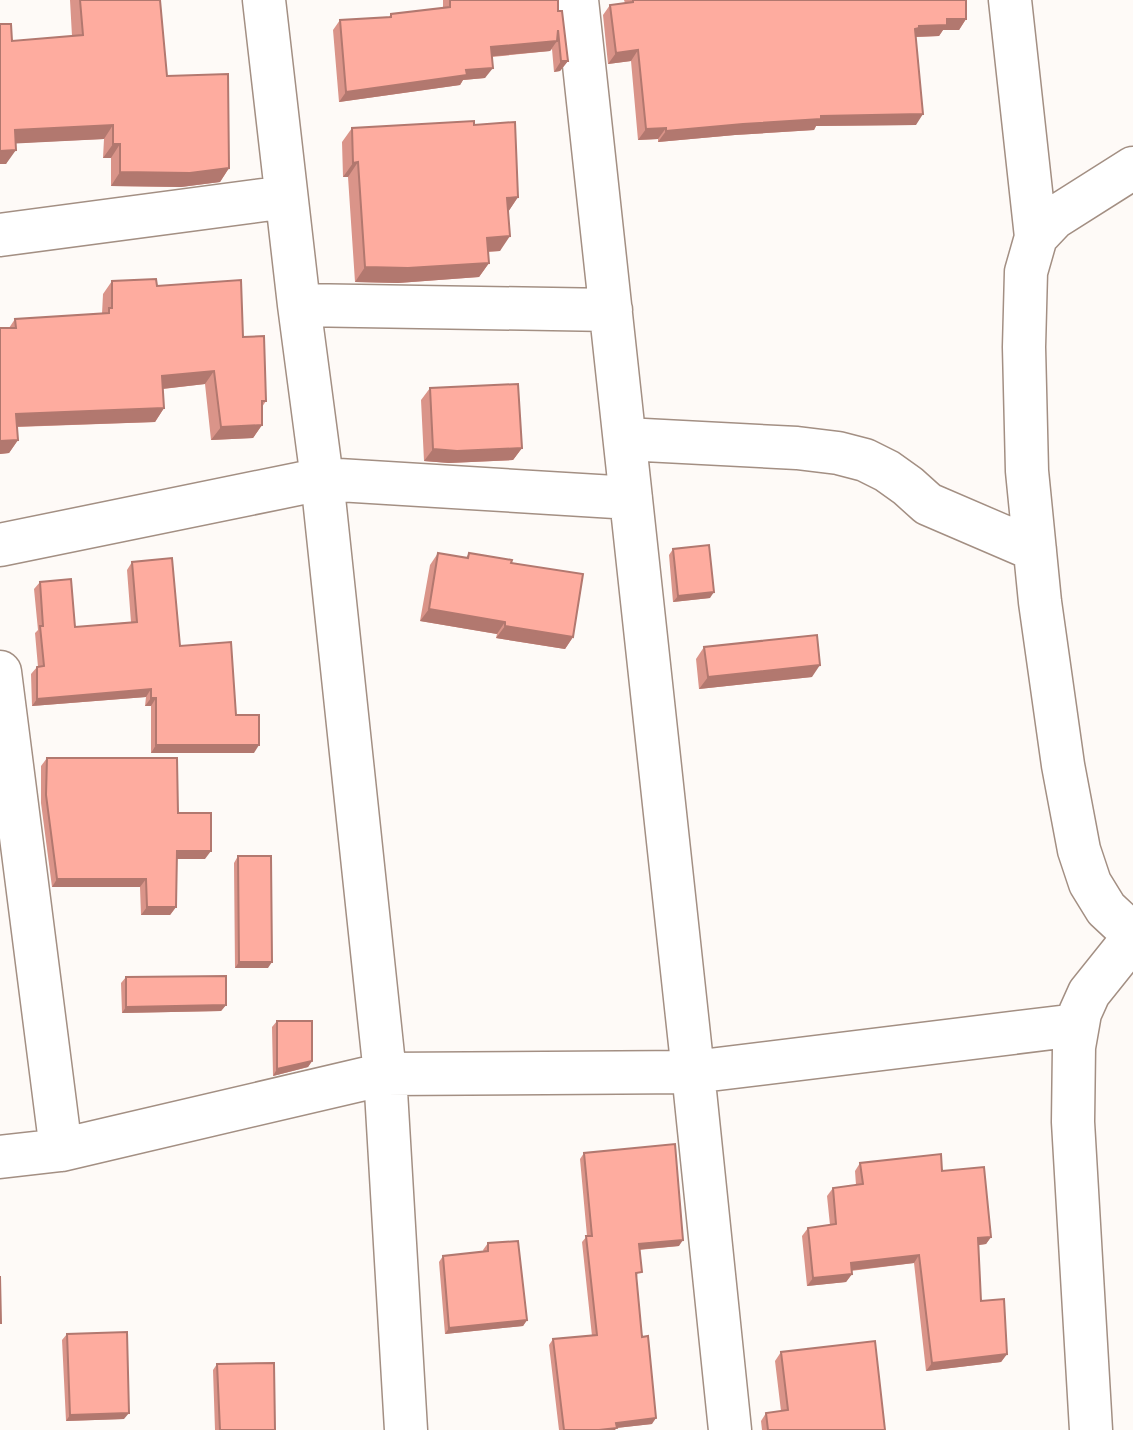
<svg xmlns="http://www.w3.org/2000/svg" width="1133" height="1430" font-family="Signika,sans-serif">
	<rect width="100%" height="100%" fill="#fefaf7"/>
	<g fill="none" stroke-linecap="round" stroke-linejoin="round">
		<g stroke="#a38f83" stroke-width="45">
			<path id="street" d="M264,0L299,305L322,479L385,1074L406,1430
				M577,0L693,1072L730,1430
				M1010,0L1036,237
				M1133,168L1054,218L1036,237L1026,272L1024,347L1027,471L1040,602L1063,765L1079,850L1090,883L1106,909L1121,923L1133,930
				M0,235L286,197
				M299,305L611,310
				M625,439L797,448L838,453L865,460L887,471L908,486L928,504L1035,550
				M0,545L322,479L631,498
				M0,672L61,1150
				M0,1157L61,1150L385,1074L693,1072L1077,1025
				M1091,1430L1073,1122L1074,1047L1080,1013L1089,993L1133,938"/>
		</g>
		<use href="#street" stroke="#fff" stroke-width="42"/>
	</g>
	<path fill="#da9489" d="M70,0H160L167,76L229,168L220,182L181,187L111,186V158H103L104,139L16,143L6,164L12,41L72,36Z
		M443,0H558V11L568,61L560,71L554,72L552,49L550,51L492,57L485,78L463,80L460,85L339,102L333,30L340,20L389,17L391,14L443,8Z
		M624,0H966V19L959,30H943L939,36L916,37V125L816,126L814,130L735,135L658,142V139L638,140L631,61L608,64L603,15L610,5L625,3Z
		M474,125L518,197L508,212L500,251L488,252L489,263L479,277L398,283L355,282L348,177H343L342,142L352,128Z
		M112,281L157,286L243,337L266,401L262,407V425L253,438L211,440L205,384L163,389L164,408L155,422L17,427L18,440L9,453L0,454V328H9L15,319L102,314L103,294Z
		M430,388L522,448L513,460L449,463L424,461L421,400Z
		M673,549L710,598L673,602L669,555Z
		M438,553L466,558L469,553L511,563L573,637L565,649L496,638L497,634L420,621L430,565Z
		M132,562L180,646L236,715L254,753H151V706H145L146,697L32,706L31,674L37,667H38L35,633L38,630L34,589L40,582L75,627L131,622L127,570Z
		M704,647L812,677L699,689L696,659Z
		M47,758L178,813L205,859H177L176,907L170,915H141L140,887H52L41,803V766Z
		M238,856L268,968H235L234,863Z
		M126,977L226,1005L221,1011L122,1013L121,983Z
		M277,1021L312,1061L308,1067L273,1076L272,1027Z
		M584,1153L679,1246L639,1250L637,1279H636L652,1424L616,1428L615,1430H559L549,1345L553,1339L592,1336L582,1242L587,1236L580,1159Z
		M860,1163L942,1171L991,1237L986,1244L978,1245L981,1301L1007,1354L1001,1362L926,1371L914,1263L851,1271L852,1274L846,1282L807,1286L802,1236L808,1228L830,1225L827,1196L833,1188L856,1185L855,1171Z
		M488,1243L527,1320L523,1326L445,1334L439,1262L443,1256L484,1252L483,1250Z
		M67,1334L124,1419L66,1421L62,1340Z
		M781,1352L885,1430H762L761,1421L766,1413L781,1411L775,1361Z
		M217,1364L275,1430H215L213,1370Z"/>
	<path fill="#b2786f" d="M947,19H966L959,30H943L939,36L913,37L915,29L919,26Z
		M557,41L550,51L484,57L491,47Z
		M638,50L631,61L608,64L616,53Z
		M561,61H568L560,71L554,72Z
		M493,68L485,78L463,80L460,85L339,102L346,92L466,70Z
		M923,114L916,125L816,126L814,130L735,135L658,142L666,131L821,116Z
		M113,125L104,139L6,144L15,130Z
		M666,128L658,139L638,140L646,129Z
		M113,144H120L111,158H103Z
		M16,150L6,164H0V151Z
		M358,162L348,177H343L353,163Z
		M229,168L220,182L181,187L111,186L120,172Z
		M518,197L508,212L507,198Z
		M510,236L500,251L477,252L487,238Z
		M489,263L479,277L398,283L355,282L365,267Z
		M214,371L205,384L152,390L162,376Z
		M164,408L155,422L6,427L16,414Z
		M262,425L253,438L211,440L221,427Z
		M18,440L9,453L0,454V441Z
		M522,448L513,460L449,463L424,461L433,449Z
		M714,592L710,598L673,602L678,596Z
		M429,609L505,622L497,634L420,621Z
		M505,626L573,637L565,649L496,638Z
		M820,665L812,677L699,689L708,677Z
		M151,689L146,697L32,706L37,699Z
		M151,698H156L151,706H145Z
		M156,745H259L254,753H151Z
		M177,851H211L205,859H171Z
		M57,879H146L140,887H52Z
		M147,907H176L170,915H141Z
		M239,962H272L268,968H235Z
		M226,1005L221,1011L122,1013L126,1007Z
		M312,1061L308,1067L273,1076L277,1069Z
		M991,1237L986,1244L972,1246L978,1238Z
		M683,1240L679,1246L634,1250L639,1244Z
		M919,1255L914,1263L845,1271L851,1263Z
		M852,1274L846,1282L807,1286L813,1278Z
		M527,1320L523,1326L445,1334L449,1328Z
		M1007,1354L1001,1362L926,1371L932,1363Z
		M129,1413L124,1419L66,1421L70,1415Z
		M656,1418L652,1424L616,1428L615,1430H599L616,1423Z"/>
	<path fill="#feac9f" stroke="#b2786f" stroke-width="2" d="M80,0H160L167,76L228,74L229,168L190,173L120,172V144H113V125L15,130L16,150L0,151V24H11L12,41L83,35Z
		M450,0H558V11H562L568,61H561L558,30L557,41L491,47L493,68L466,70L467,75L346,92L340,20L391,17V14L450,7Z
		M633,0H966V19H947V25L919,26V28L915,29L923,114L821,116V119L743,124L666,131V128L646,129L638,50L616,53L610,5L633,2Z
		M474,121V125L515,122L518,197L507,198L510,236L487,238L489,263L408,268L365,267L358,162L353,163L352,128Z
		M156,279L157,286L241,280L243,337L264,336L266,401H262V425L221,427L214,371L162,376L164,408L16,414L18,440L0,441V328H16L15,319L109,313V308H112V281Z
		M518,384L522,448L457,451L433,449L430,388Z
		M709,545L714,592L678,596L673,549Z
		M438,553L468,558L469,553L512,560L511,563L583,574L573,637L505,626V622L429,609Z
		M172,558L180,646L231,642L236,715H259V745H156V698H151V689L37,699V667L44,666L40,626H43L40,582L71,579L75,627L137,622L132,562Z
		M817,635L820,665L708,677L704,647Z
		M47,758H177L178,813H211V851H177L176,907H147L146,879H57L46,795Z
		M238,856H271L272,962H239Z
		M226,976V1005L126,1007V977Z
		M277,1021H312V1061L277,1069Z
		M675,1144L683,1240L639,1244L642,1272L636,1273L642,1337L648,1336L656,1418L616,1423L617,1428L599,1430H564L553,1339L597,1335L586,1236H592L584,1153Z
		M941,1154L942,1171L984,1167L991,1237L978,1238L981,1301L1004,1299L1007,1354L932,1363L919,1255L851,1263L852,1274L813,1278L808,1228L836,1224L833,1188L863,1184L860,1163Z
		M518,1241L527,1320L449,1328L443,1256L488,1251V1243Z
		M0,1276L1,1323H0Z
		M127,1332L129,1413L70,1415L67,1334Z
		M875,1341L885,1430H768L766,1413L788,1410L781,1352Z
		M274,1363L275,1430H220L217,1364Z"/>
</svg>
